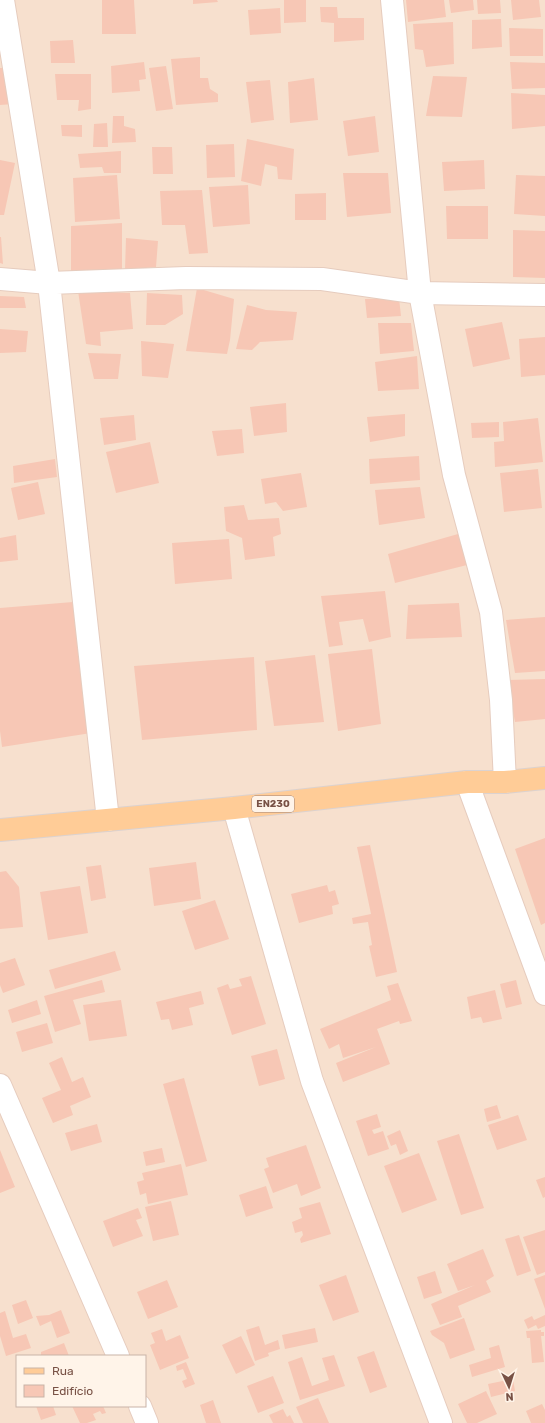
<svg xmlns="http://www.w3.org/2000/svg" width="545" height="1423" font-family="Rubik,sans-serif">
	<rect width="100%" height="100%" fill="#ffefe0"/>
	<path fill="#f7e0ce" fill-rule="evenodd" d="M0,0H545V1423H0ZM17,1356H145V1406H17Z"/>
	<path fill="#f7c7b5" d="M102,0H134L136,34H102Z
		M193,0H217L218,2L193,4Z
		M284,0H306V22L284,23Z
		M406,0H444L446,17L408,22Z
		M449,0H473L474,10L451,13Z
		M477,0H500L501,13L478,14Z
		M511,0H539L541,17L513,20Z
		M320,7H337L338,18H364V40L334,42V23L321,22Z
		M280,8L281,33L250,35L248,10Z
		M501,19L502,47L472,49V20Z
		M453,22L454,64L426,67L423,50L415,49L413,24Z
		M509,28L543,29V56H510Z
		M73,40L75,63H51L50,41Z
		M200,57V78H208L210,89L218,94V102L176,105L171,59Z
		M144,62L146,79L139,80L140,91L112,93L111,66Z
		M510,62L545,63V88L512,89Z
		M166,66L173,109L156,111L149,68Z
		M0,68H9L14,104L0,105Z
		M55,74H91V109L78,111L79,100H57Z
		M433,76L467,77L462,117L426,116Z
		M314,78L318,120L290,123L288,82Z
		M270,80L274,120L251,123L246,82Z
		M511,93L545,95V126L512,129Z
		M113,116H124V126L135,129L136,142L112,143Z
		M375,116L379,152L348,156L343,121Z
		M107,123L108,147H93L94,124Z
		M61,125H82V137L62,136Z
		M247,139L294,149L292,180L278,179L277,167L265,164L261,186L241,181Z
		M234,144L235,177L207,178L206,145Z
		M152,147H172L173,174H153Z
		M121,151V173H104L102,167L80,168L78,154Z
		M0,160L15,163L4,215H0Z
		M484,160L485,189L444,191L442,162Z
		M343,173H388L391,213L347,217Z
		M117,175L120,219L75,222L73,178Z
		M516,175L545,176V216L514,214Z
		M248,185L250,224L213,227L209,187Z
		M202,190L208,253L189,254L185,225H162L160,191Z
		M326,193V220H295V194Z
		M446,206H488V239H447Z
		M122,223V273L71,275V226Z
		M513,230L545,231V278L513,277Z
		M0,237H1L3,264L0,263Z
		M126,238L158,241L156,267L125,270Z
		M197,288L234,299L230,340L227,354L186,351Z
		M78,291L130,293L133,329L100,332L101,346L86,344Z
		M147,293L182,295L183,314L165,325H146Z
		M0,296L24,297L26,308H0Z
		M399,298L401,316L367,318L365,299Z
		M247,305L266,310L297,312L293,340L260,342L252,350L236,349Z
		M502,322L510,359L473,367L465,329Z
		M378,323H411L414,351L380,354Z
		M0,329L28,331L26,352L0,353Z
		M545,337V375L521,377L519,339Z
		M141,341L174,344L168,378L142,376Z
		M88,353L121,354L118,379H94Z
		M417,356L419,389L378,391L375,362Z
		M286,403L287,432L254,436L250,407Z
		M405,414V436L370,442L367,417Z
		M134,415L136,440L104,445L100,418Z
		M538,418L543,462L495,467L494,442L504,441L503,422Z
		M499,422V437L472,438L471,423Z
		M242,429L244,453L217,456L212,431Z
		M150,442L159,483L116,493L106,452Z
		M419,456L420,480L370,484L369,459Z
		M55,459L57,477L14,483L13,466Z
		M538,469L542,508L504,512L500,473Z
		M301,473L307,507L283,511L276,502L265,504L261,479Z
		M38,482L45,514L18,520L11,488Z
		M420,487L425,518L379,525L375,490Z
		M244,505L248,520L279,518L281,534L273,537L275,556L245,560L242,538L226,531L224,507Z
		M458,534L467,565L395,583L388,554Z
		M16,535L18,560L0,562V538Z
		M229,539L232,579L175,584L172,543Z
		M385,591L391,637L369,642L363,619L339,622L343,645L329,647L321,596Z
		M73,602L91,733L2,747L0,731V608Z
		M459,603L462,637L406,639L408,605Z
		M545,617V671L515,673L506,620Z
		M372,649L381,724L338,731L328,654Z
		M315,655L324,722L274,726L265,661Z
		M254,657L257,730L142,740L134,666Z
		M545,679V719L515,722L507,680Z
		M545,838V923L541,925L515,849Z
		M370,845L397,972L376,977L369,946L372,945L368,922L353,924L352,918L371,914L357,847Z
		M196,862L201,899L154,906L149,868Z
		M101,865L106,898L91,901L86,867Z
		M6,871L19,887L23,927L0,929V872Z
		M327,885L329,892L335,890L339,904L332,906L333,914L299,923L291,894Z
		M80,886L88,933L48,940L40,892Z
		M215,900L229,939L195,950L182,911Z
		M115,951L121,970L55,989L49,970Z
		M15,958L25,985L3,993L0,985V963Z
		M251,976L266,1024L232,1035L217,988L228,984L230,989L242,986L239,979Z
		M102,980L105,992L73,1000L81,1024L55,1032L44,996Z
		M516,980L522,1004L506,1008L500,984Z
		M398,983L412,1021L400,1024L399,1021L377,1029L390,1064L343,1082L336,1063L376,1047L343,1058L339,1044L329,1049L320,1029L391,1000L387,986Z
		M495,990L502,1019L483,1023L481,1017L471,1019L467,997Z
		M201,991L204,1004L189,1008L193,1025L172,1030L169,1019L161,1020L156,1002Z
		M37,1000L41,1014L12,1023L8,1010Z
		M121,1000L127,1036L89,1041L83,1005Z
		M47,1023L53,1043L22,1052L16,1032Z
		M277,1049L285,1079L259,1086L251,1056Z
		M62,1057L72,1082L83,1077L91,1097L70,1106L73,1115L53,1123L42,1098L61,1090L49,1063Z
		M184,1078L207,1161L186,1167L163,1084Z
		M497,1105L501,1118L487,1122L484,1109Z
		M377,1114L381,1127L372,1130L374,1134L383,1131L389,1149L368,1156L356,1121Z
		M518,1115L527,1140L497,1150L488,1125Z
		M97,1124L102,1142L71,1151L65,1133Z
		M400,1130L408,1151L400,1155L396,1144L391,1146L387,1136Z
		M459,1134L484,1208L461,1215L437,1141Z
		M306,1145L321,1188L301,1196L297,1184L273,1193L264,1169L269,1167L266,1158Z
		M162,1148L165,1162L146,1166L143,1152Z
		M0,1150L15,1187L0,1193Z
		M419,1153L437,1200L402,1213L384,1166Z
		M181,1164L188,1195L148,1204L146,1193L140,1195L137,1182L144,1180L142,1173Z
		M545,1177V1197L543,1198L536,1180Z
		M266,1186L273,1208L246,1217L239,1195Z
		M171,1201L179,1235L153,1241L145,1207Z
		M320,1202L331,1234L301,1243L300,1239L303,1235L302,1231L295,1233L292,1222L302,1218L299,1208Z
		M138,1208L142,1218L136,1220L143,1236L113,1247L103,1221Z
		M545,1230V1272L537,1275L523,1237Z
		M519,1235L531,1271L517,1276L505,1239Z
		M483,1249L494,1276L486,1281L491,1292L458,1306L462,1317L440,1325L431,1304L475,1285L458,1291L447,1264Z
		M435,1271L442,1293L424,1299L417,1277Z
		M346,1275L359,1312L333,1321L319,1285Z
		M545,1275V1309L534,1279Z
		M167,1280L178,1307L148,1319L137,1292Z
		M26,1300L33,1318L18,1324L12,1305Z
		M61,1310L70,1333L57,1338L51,1321L40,1326L36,1316L49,1315Z
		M5,1311L13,1338L26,1334L31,1348L6,1356L0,1336V1313Z
		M545,1315V1326L538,1329L536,1325L528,1329L524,1320L532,1316L534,1320Z
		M464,1318L475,1350L450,1359L444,1343L432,1335L430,1331Z
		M259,1326L265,1345L278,1340L280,1349L268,1353L269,1356L255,1361L246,1330Z
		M315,1328L318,1342L285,1349L282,1335Z
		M162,1329L166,1341L180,1335L189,1358L160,1370L150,1345L155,1343L151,1333Z
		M541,1330V1332H544V1336H541L544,1362L532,1363L530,1338H527L526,1331Z
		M241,1336L255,1365L236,1374L222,1345Z
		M64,1343L69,1356H41V1352Z
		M499,1345L505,1367L472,1377L469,1365L491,1358L489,1348Z
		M374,1351L387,1387L370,1393L357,1357Z
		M334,1355L345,1386L300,1400L288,1362L302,1357L312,1386L329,1380L322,1358Z
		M186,1362L195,1384L185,1388L182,1381L187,1379L183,1369L177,1371L176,1366Z
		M273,1376L284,1403L258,1413L247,1386Z
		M513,1379L515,1391L491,1397L488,1384Z
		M486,1391L497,1414L477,1423H467L458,1404Z
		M318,1398L329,1423H303L296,1407Z
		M213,1400L221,1423H206L200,1405Z
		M542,1404L545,1410V1423H531L526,1411Z
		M36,1406H53L56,1415L41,1420Z
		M72,1406H103L106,1413L102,1414L100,1411L93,1414L96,1420L87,1423H80Z
		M283,1409L287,1417L290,1415L294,1423H273L269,1415Z"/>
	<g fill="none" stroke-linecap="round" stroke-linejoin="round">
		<g stroke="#e6ccbe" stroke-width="24">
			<path id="street" d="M3,0L49,283L108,820
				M392,0L420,293L454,475L491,612L501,700L505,782
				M0,279L49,283L186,278L322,279L420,293L545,295
				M467,782L545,994
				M234,808L312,1081L441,1423
				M0,1085L118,1356
				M140,1406L147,1423"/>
		</g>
		<g stroke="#dcd2cf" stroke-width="24">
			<path id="primary" d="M0,830L234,808L467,782H505L545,778"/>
		</g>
		<use href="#street" stroke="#fff" stroke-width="22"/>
		<use href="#primary" stroke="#ffcc97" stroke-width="22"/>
	</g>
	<g text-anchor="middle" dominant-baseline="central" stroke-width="3.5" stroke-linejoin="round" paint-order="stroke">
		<rect fill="#fff4e9" stroke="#a08276" stroke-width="1" x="252" y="796" width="42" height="16" rx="3"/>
		<g font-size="10" font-weight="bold" fill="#785145">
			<text x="273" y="804">EN230</text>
		</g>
	</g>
	<rect x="16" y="1355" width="130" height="52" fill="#fff4e9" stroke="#c9b3a7"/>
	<rect x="24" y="1368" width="20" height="6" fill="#ffcc97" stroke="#c9b3a7"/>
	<text x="52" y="1375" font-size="12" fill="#785145">Rua</text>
	<rect x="24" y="1385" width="20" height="12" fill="#f7c7b5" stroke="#c9b3a7"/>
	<text x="52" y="1395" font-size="12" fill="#785145">Edifício</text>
	<g transform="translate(509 1387) rotate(176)" stroke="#fff4e9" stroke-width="3" paint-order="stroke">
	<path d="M0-3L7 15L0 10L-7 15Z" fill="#785145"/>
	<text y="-6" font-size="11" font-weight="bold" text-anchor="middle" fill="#785145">N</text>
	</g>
</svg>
